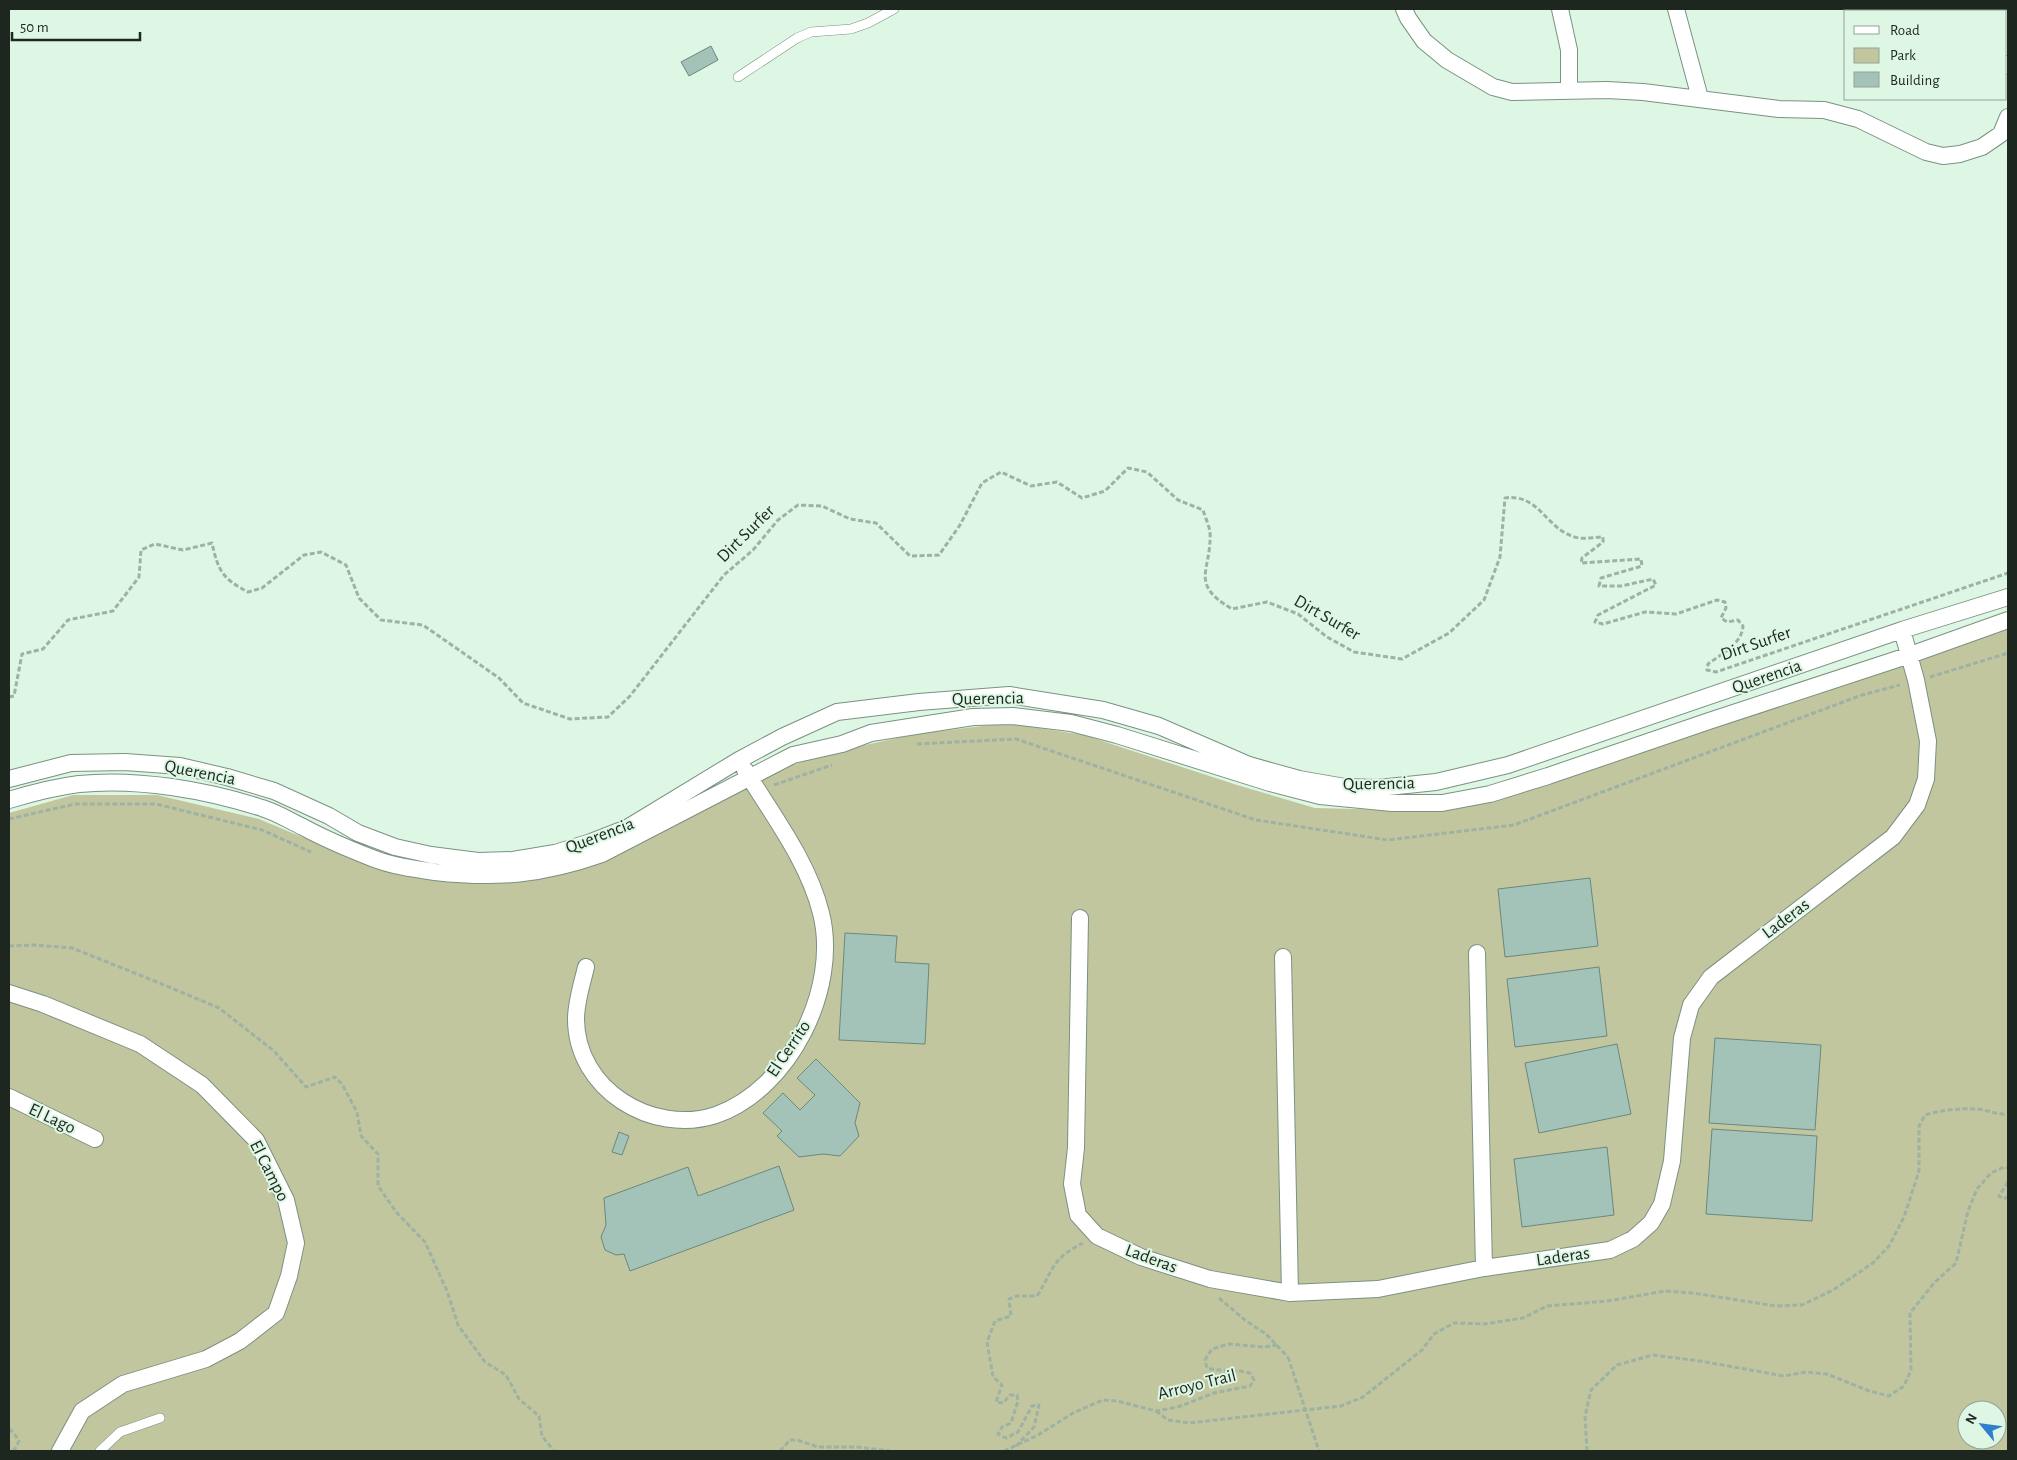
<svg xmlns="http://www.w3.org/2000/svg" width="2017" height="1460" font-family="'Alegreya Sans',sans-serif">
	<rect width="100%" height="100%" fill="#def7e4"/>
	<path fill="#c1c69f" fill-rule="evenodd" d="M2008,624V1451H9V813L73,795H157L259,819L369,865L475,879L788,766L856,747L916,734L1007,723L1084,735L1237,785L1315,808L1436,811L1488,802ZM1967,1410H1997V1440H1967Z"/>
	<path fill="#a4c3b8" stroke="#6a887e" d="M711,46L718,60L689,76L681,62Z
		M1590,878L1598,946L1505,957L1498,889Z
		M845,933L897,936L895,962L929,964L925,1044L839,1040Z
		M1599,967L1607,1036L1515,1047L1507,979Z
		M1715,1038L1821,1045L1815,1130L1709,1123Z
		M1617,1044L1631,1114L1539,1133L1525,1063Z
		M816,1059L860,1103L855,1123L859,1136L840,1156L823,1154L799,1157L777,1136L782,1131L763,1113L783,1093L800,1110L815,1095L797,1078Z
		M1712,1129L1817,1136L1812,1221L1706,1214Z
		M619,1132L629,1136L622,1155L612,1152Z
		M1607,1147L1614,1215L1522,1227L1514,1159Z
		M779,1166L794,1210L630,1271L624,1254L616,1255L605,1250L601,1237L606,1225L604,1198L688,1167L698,1196Z"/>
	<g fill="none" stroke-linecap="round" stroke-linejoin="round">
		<g stroke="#7a9280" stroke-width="10">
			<path id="lane" d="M738,77L797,38L811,32L851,29L868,23L894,9
				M100,1451L120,1432L160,1418"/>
		</g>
		<g stroke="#7a9280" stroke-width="18">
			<path id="street" d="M1404,9L1408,18L1424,41L1447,60L1493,87L1512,92L1607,90L1643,92L1779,109L1824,110L1858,119L1926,152L1943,156L1960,154L1982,147L2001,134L2008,117
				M1560,9L1569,50V91
				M1676,9L1700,98
				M1874,9L1877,11
				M2006,64L2008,66
				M9,779L71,763L125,762L180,766L227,777L274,791L329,816L358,833L395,847L431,855L478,861L513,860L555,853L591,842L627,828L739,760L782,737L837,712L919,702L1009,695L1103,710L1159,726L1249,765L1299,779L1345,787L1378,788L1436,782L1508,765L1902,630L2008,597
				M9,800C32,793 55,787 79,784C138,778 206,790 262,808C276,812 290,821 303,827C325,839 349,849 372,858C392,866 414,869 435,872C497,879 542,875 602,854L793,755L842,744L871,733L973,717L1013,716L1071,723L1117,735L1270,783L1320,796L1392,803H1442L1490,794L1548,776L1709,721L1910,655L2008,620
				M1080,918L1076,1148L1072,1184L1078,1215L1097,1236L1141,1257L1210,1279L1290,1293L1378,1289L1484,1268L1610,1250L1633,1239L1651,1223L1662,1204L1672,1161L1682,1038L1691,1005L1711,977L1893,837L1917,805L1926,779L1928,741L1916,680L1902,630
				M1477,953L1484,1268
				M1283,957L1290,1293
				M586,967C582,984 576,1002 576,1019C576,1089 652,1136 716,1115C790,1089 840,988 821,913C808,861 773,816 745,770
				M9,993L43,1004L140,1044L202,1085L256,1140L286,1200L296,1243L289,1276L276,1313L240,1341L206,1359L123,1384L82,1411L60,1451
				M9,1097L95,1139"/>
		</g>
		<path stroke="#9eb2a3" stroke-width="3" stroke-dasharray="5 2.5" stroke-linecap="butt" d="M1930,677L2008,653
			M9,697L14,696L22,654L43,649L68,620L113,611L139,577L141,550L155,544L183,550L212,543C218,571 223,579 248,592L262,588L304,555L321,552L346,565L359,598L381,620L423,625L499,678L523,703L570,719L608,717L630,696L724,575L753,550L778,520L798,505L822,506L850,519L876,523L910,556L939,555L960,525L982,483L1001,472L1031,486L1057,482L1082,498L1105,491L1128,468L1147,472L1178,500L1203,510C1205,517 1209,525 1210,532C1212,571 1188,583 1232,609L1267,602L1298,614L1327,637L1354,652L1402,659L1449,633L1484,600L1500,557L1505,498C1541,493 1546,532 1579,538C1586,539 1595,537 1603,537V542L1582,558L1581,563L1641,559L1642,566L1601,578L1599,586H1621L1653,579L1656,585L1598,615L1595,622L1603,624L1645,612L1676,614L1717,600L1725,602L1726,608L1721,618L1727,622L1738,620L1743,626C1742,644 1721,654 1708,664L1707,670L1716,672L2008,573
			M917,744L1016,739L1256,820L1388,840L1514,825L1862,695L1900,685
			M774,785L832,765
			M9,819L75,804H156L262,830L311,852
			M9,946L34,945L72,948L157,982L219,1008L274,1051L306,1087L335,1077L342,1084L357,1112L361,1136L378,1154V1186L397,1213L425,1242L447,1291L458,1325L485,1362L506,1375L519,1399L539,1416L542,1436L554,1451
			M2008,1182L1999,1196L2003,1199L2008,1197
			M1219,1298L1246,1321L1266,1334L1288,1357
			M1156,1411L1168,1420L1189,1423L1341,1406L1363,1397L1422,1350L1434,1334L1454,1323L1485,1324L1523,1318L1547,1306L1608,1301L1665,1291L1693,1293L1776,1306L1802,1305L1833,1290L1873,1263L1889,1246L1904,1217L1919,1171V1126L1925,1115C1941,1110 1959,1108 1977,1109C1988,1110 1997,1115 2008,1114
			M9,1429L13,1432L19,1441L15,1449L12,1451
			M1016,1446L1034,1427L1039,1405L1032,1406L1018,1432L1006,1438L998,1434L1002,1427L1011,1423L1018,1401L1017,1395H1010L1003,1403L996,1402L1002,1385L993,1377L987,1342L995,1321L1011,1316L1009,1299L1017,1296H1037C1054,1269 1051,1259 1083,1243
			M780,1451L790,1440H797L818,1447H857L890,1451
			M1004,1451L1038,1435L1073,1413L1103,1400L1117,1401L1156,1411L1178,1407L1214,1393L1250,1386L1254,1380L1250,1373C1235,1369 1221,1372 1207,1368L1205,1360L1212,1349L1229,1344L1264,1347L1277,1345
			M1587,1451L1585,1416L1591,1390L1617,1365L1653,1355L1700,1361L1784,1376L1806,1372L1827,1374L1869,1391L1889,1396L1904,1386L1911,1370L1910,1313L1934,1283L1956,1263L1968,1211L1977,1189L1991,1173L2004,1167L2008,1168"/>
		<use href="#lane" stroke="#fff" stroke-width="9"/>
		<use href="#street" stroke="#fff" stroke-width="16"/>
		<path stroke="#9eb2a3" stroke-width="3" stroke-dasharray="5 2.5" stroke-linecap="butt" d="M1288,1357L1319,1451"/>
	</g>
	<g text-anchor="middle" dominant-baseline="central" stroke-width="4" stroke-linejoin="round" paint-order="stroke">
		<g font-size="18" fill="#1d261f" stroke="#def7e4">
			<text transform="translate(746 534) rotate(-45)">Dirt Surfer</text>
			<text transform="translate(1327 618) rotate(30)">Dirt Surfer</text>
			<text transform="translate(1756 644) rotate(-19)">Dirt Surfer</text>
			<text transform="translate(1767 677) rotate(-19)">Querencia</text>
			<text transform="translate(988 699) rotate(-1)">Querencia</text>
			<text transform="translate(200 773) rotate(11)">Querencia</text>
			<text transform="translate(1379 784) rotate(-1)">Querencia</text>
			<text transform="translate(600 836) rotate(-21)">Querencia</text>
			<text transform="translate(1786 919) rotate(-37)">Laderas</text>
			<text transform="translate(789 1049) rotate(-56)">El Cerrito</text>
			<text transform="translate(52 1119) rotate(25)">El Lago</text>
			<text transform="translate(269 1171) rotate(63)">El Campo</text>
			<text transform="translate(1563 1257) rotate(-8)">Laderas</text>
			<text transform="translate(1151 1259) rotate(20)">Laderas</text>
			<text transform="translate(1197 1385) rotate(-14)">Arroyo Trail</text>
		</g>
	</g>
	<rect width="2017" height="1460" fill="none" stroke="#1d261f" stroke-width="20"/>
	<rect x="1844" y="10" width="162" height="90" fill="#def7e4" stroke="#91a395"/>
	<rect x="1854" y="26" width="25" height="8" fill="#ffffff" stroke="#91a395"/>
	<text x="1890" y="35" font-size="15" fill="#1d261f">Road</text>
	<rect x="1854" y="48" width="25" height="15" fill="#c1c69f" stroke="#91a395"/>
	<text x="1890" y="60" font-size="15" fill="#1d261f">Park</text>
	<rect x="1854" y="72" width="25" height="15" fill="#a4c3b8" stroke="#91a395"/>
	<text x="1890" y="85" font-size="15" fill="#1d261f">Building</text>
	<g transform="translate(1982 1425) rotate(299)"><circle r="24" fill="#def7e4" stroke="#91a395"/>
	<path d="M0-4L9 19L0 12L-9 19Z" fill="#307ece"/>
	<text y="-8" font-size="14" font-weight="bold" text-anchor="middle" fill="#1d261f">N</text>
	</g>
	<path d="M12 32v8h128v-8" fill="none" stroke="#1d261f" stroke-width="2.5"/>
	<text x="20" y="32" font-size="15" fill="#1d261f" stroke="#def7e4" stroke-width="4" paint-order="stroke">50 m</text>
</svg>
